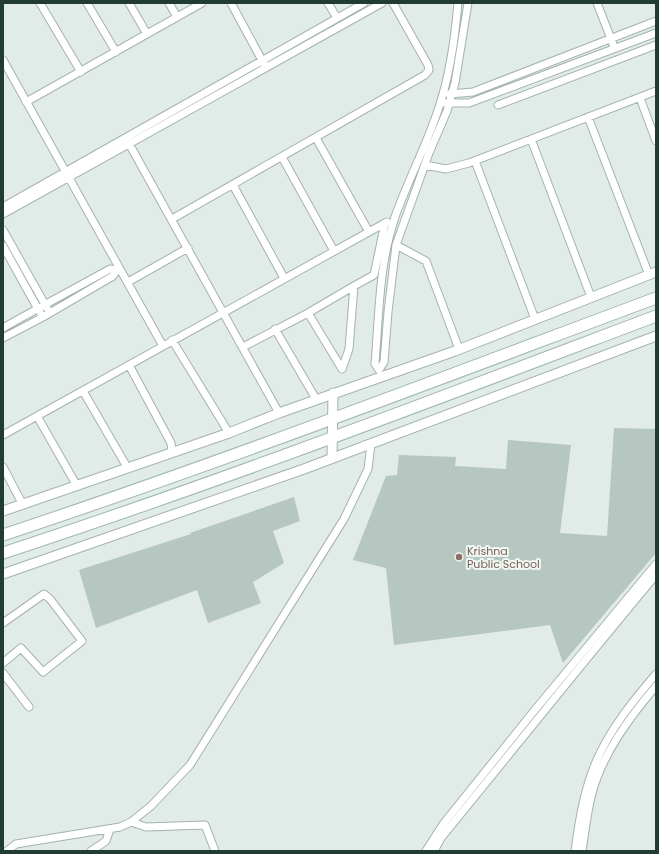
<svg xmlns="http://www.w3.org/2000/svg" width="659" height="854" font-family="Poppins,sans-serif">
	<rect width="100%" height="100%" fill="#e1ebe7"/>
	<path fill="#b6c6c0" d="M614,428L656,429V553L563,663L550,625L394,645L386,568L353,560L386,476L397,475L399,455L456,457L455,466L506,469L508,440L571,445L560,533L607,536Z
		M294,497L300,521L273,531L284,563L253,582L261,603L208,623L197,590L96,628L79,570L191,534L190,533Z"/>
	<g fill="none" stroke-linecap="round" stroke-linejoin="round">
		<g stroke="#a4b3ae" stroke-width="9">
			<path id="minor" d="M40,3L81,72
				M87,3L116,52
				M129,3L147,34
				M169,3L177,17
				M231,3L264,64
				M328,3L337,18
				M458,3C455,37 450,75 439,107C427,145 408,180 395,217C379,264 379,315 375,364L379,370L384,362L388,312L396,245L429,153L447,111L455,83L468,3
				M597,3L613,44
				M3,60L163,346
				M449,94L473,92L656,21
				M640,98L656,141
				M26,102L202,3
				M445,103H469L656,33
				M498,105L656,45
				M588,117L649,275
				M316,138L369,232
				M531,139L591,297
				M127,140L279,413
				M282,157L334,251
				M475,161L535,319
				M425,165L446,169L469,163L656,91
				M233,185L284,278
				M3,207L364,3
				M3,214L382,3
				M172,219L425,75L429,70L428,65L393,3
				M3,230L47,308
				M396,245L426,261L459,349
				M3,246L38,309L43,317L113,276L117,270L110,269C74,289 38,308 3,328
				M128,282L188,248
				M308,313L354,286
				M275,329L316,399
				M3,338L43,317
				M172,340L229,433
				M243,347L308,313L342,369L349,349L354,286L374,275L385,223L387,222
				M129,365L171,443L172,452
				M83,391L127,467
				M37,416L77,486
				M3,435L385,223
				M3,467L23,505
				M3,623L44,594L50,599L82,641L43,672L21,648L3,663
				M3,673L29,707
				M131,822L146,827L205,825L215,851
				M7,851L16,844L120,827L131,822L151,806L190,765L344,519L368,469L371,444
				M91,851L106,841L110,829
				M426,851L444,823L534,711L656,564
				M434,851L441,838C513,750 583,662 656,575
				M575,851C579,821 584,790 596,762C610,729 633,701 656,674
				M582,851C585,832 587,812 592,793C603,753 629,718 656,686"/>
		</g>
		<g stroke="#a4b3ae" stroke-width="11">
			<path id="tertiary" d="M332,458L333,393
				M3,511L229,433L279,413L455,351L656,272
				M3,574L304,469L656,336"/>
		</g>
		<g stroke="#9fb7af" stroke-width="13">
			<path id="secondary" d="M3,535C223,462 439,379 656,298
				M3,553C223,481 439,398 656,316"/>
		</g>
		<use href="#minor" stroke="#fff" stroke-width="7"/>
		<use href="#tertiary" stroke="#fff" stroke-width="9"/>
		<use href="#secondary" stroke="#fff" stroke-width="11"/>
	</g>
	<circle fill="#8d6e63" stroke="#f1f8f4" stroke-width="1.5" cx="459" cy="557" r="4"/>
	<g text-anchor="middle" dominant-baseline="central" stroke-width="4" stroke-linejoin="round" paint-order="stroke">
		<g font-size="11" fill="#785e54" stroke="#f1f8f4" text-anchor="start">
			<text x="467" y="551">Krishna<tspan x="467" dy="13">Public School</tspan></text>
		</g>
	</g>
	<rect width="659" height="854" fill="none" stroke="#213b35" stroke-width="8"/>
</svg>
